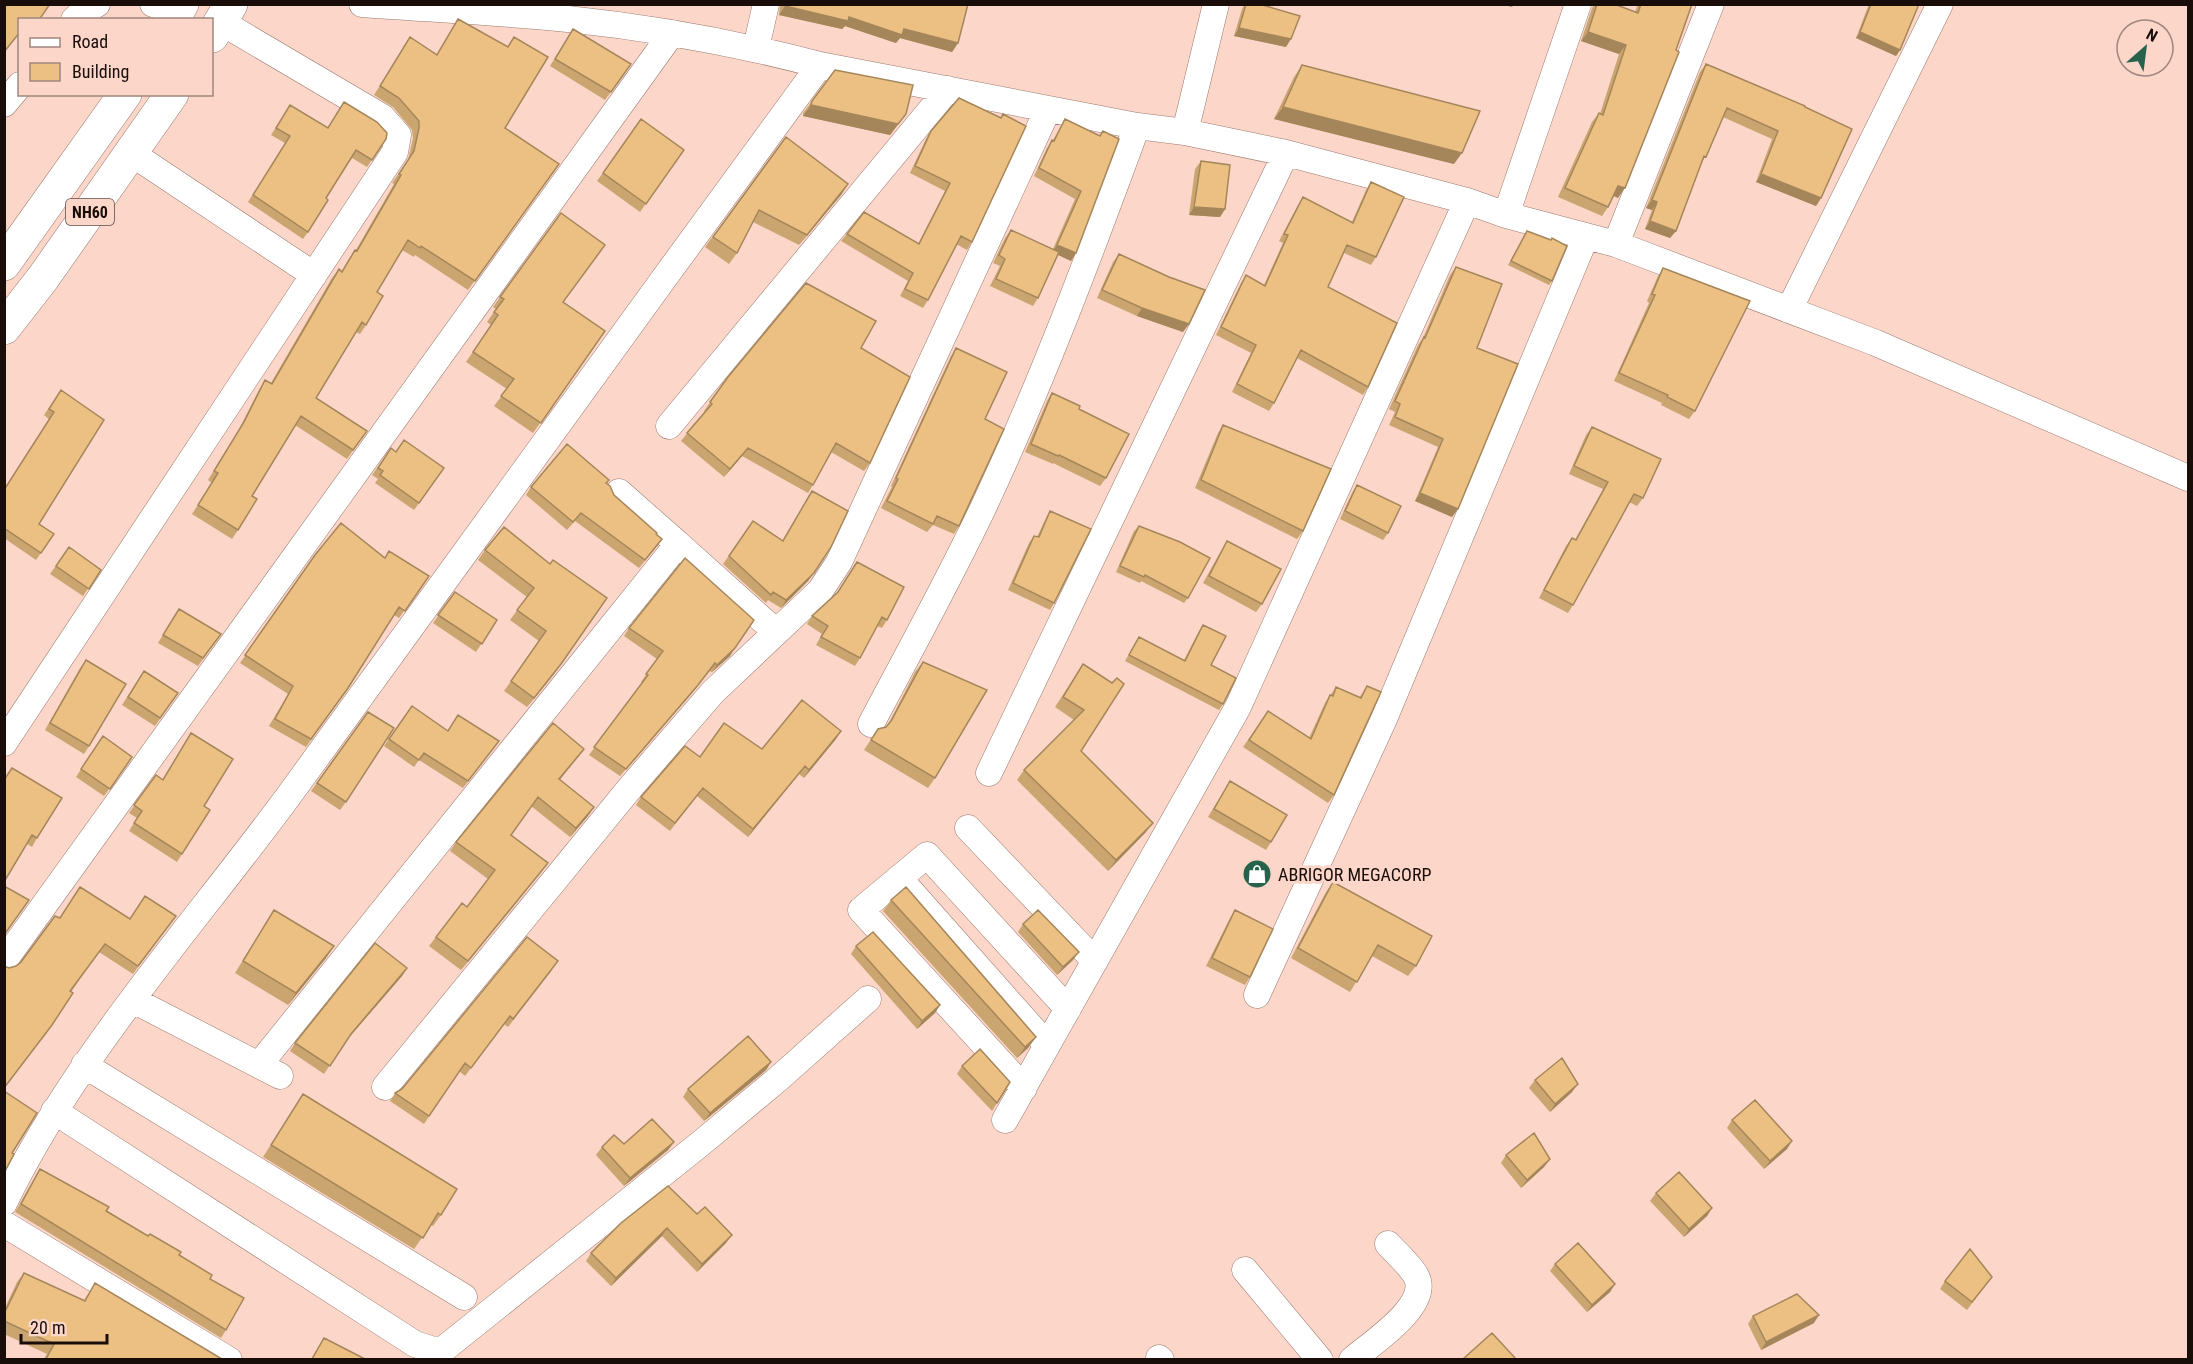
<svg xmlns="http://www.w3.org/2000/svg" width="2193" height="1364" font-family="'Roboto Condensed',sans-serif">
	<rect width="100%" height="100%" fill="#fbd6c9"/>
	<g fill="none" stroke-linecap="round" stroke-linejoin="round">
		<g stroke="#9b7a6e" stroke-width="27">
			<path id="minor" d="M153,4L177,12
				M362,4C430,9 499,12 568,19C653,28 737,43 820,65
				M74,20L79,15L97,4
				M756,48L766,4
				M4,104L20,85
				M1185,132L1216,4
				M131,153L314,275
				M1506,215L1578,4
				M1616,244L1711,4
				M1789,310L1940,4
				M669,426L948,89
				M619,492L678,544
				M871,724C909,652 949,580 984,506C1042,382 1090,254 1137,126
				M4,743L395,152L398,135L382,117L221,22
				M989,773L1286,153
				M968,828L1095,961
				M899,878L1047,1045
				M4,961L672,33
				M1257,995L1384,719L1586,236
				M133,1000L280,1076
				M84,1065L464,1297
				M259,1065L678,544L776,632
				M385,1087L630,788L713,692L820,591L839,562L1048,109
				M1024,1088L861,910L927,855L1068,1009
				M54,1111L415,1344L440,1352L700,1144L778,1079L868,999
				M1005,1120L1238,707L1467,201
				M4,1203C77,1053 192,927 290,794C467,551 642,307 820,65L1137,126L1185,132L1286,153L1467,201L1506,215L1616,244L1876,343L2188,478
				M4,1224L229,1360
				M1245,1270L1320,1360
				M1159,1358L1161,1360
				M1352,1360C1370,1344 1432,1305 1416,1276C1410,1265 1397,1254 1388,1244"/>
		</g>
		<g stroke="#9b7a6e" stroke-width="34">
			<path id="trunk" d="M173,20L182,4
				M212,36L231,4
				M4,264L125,94
				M4,328L43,278L172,94"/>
		</g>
		<use href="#minor" stroke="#fff" stroke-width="26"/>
		<use href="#trunk" stroke="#fff" stroke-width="33"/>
	</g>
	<path fill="#cba570" d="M780,4H968L958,43L952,52L900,38L896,43L845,26L842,29L779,15Z
		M1245,4H1259L1286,47L1234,36L1242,9Z
		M1595,4H1614L1635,12L1638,4H1692L1618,198L1614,196L1608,207L1602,216L1558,197L1592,122L1599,113L1600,114L1619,54L1581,41L1592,8Z
		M1869,4H1919L1900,50L1896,56L1856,38Z
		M458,19L507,47L514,37L505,128L559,164L468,290L415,255L414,257L402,250L377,292L366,325L360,334L356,332L316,398L367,431L347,459L295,425L252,496L238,530L232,539L192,514L212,483L208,480L238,431L259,390L265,380L271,383L332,278L339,269L342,271L349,259L355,250H356L394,184L392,183L408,160L413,138L412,130L393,107L374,95L410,37L437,54Z
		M573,29L631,64L605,100L550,66Z
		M1706,64L1805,107L1821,198L1816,206L1756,182L1772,139L1723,117L1701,165L1676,231L1670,238L1645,229L1652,210L1646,208L1700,72Z
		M1302,65L1454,164L1274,119L1294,77Z
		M812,101L906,114L890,135L803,116V113Z
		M290,105L327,128L386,139L367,167L352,158L326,198L308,232L303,239L248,202L285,143L271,135Z
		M1003,114L972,242L967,250L956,244L928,300L923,308L900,296L908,281L841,241L847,234L918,244L945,191L910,173L926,139L931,131L1000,118Z
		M641,119L684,150L640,212L597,181Z
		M1065,119L1100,136L1103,131L1076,253L1071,261L1058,255L1038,298L1033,306L990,286L1000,266L993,263L1005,238L1011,230L1053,249L1075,199L1034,176L1047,148L1053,140Z
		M786,137L848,184L841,195L799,245L753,222L737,253L729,264L705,247Z
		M1201,161L1225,209L1220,217L1189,215L1195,169Z
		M1371,182L1376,257L1371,265L1344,253L1328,287L1368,387L1363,395L1297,358L1274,403L1269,411L1232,392L1251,353L1216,335L1241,283L1246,275L1264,285L1283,243L1279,241L1298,205L1303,197L1352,222L1366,190Z
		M561,213L563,302L605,331L533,433L494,406L507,389L466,362L491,325L487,322L496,309L493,307Z
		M1527,231L1552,281L1549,285L1508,265Z
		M1119,254L1183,332L1137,316L1097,298L1113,262Z
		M1456,267L1477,348L1452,517L1415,501L1438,447L1389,425L1395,412L1389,409L1418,345L1423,338L1450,275Z
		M1663,268L1695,411L1689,419L1661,405L1662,403L1614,381L1649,303L1647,301L1658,276Z
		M861,348L870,463L864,471L831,452L813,485L808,493L742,456L724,477L681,441L705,411H704L728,377Z
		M956,348L985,419L959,526L954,534L933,525L927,532L881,508L892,487L891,486L951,356Z
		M61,390L39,524L54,534L36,560L4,538V489L49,419L44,415Z
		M1052,393L1106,478L1100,486L1053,463V464L1025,452L1047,401Z
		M1223,425L1303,531L1297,539L1195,488L1218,433Z
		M1592,427L1643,498L1637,506L1629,502L1573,605L1568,613L1539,598L1566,546L1572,538L1575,540L1603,489L1569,474L1586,435Z
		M391,448L396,452L444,468L414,510L375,483L378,479L372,475Z
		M607,484L614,495L656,534L657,546L639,568L575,521L567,530L526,495L531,487Z
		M1357,485L1388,533L1383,540L1340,519L1352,493Z
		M812,491L808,581L781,608L768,600L766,603L723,564L753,521L782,541Z
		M1050,511L1054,603L1050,610L1008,590L1029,543L1034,536L1037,537L1046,518Z
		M1139,526L1188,598L1184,603L1141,581L1140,583L1116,572L1134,531Z
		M1227,541L1262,604L1256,612L1203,583L1222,549Z
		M69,547L101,570L83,596L50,574Z
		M485,550L550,564L554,674L527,707L504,691L539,641L510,620L527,597L478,560Z
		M315,555L384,558L429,576L399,618L394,615L348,688L306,747L269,726L288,694L240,663Z
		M455,592L497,620L476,652L433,623Z
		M837,593L887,620L882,628L877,626L860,658L855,666L816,645L822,634L807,624L812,616Z
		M179,609L221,634L198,666L158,643Z
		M1203,625L1211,665L1223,704L1219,710L1125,661L1139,637L1184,660L1199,631Z
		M629,628L730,656L712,672L709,671L692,693L620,776L589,755L642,683L641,682L657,659L624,636Z
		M86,660L89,746L84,754L45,730L80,668Z
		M923,662L935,778L928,788L864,750L878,729L886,727L888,725L915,672Z
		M1083,664L1112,683L1081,751L1153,823L1145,833L1108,871L1017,780L1024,770L1074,720L1055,707Z
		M144,671L178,693L155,726L122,705Z
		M1367,686L1334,795L1328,803L1243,747L1268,711L1309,738L1325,703L1336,687L1359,698Z
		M412,706L448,731L499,741L463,788L419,760L414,767L384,746Z
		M368,712L346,802L340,810L311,791Z
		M191,733L204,806L182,854L177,862L129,831L137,818L129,813L156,775L162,780Z
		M103,736L132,757L104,796L76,777Z
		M836,739L804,778L799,774L748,837L697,796L670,831L636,805L641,797L700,757Z
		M584,749L560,779L588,816L570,837L531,806L511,835L541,872L461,970L429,946L436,937L467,907L488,879L450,851L456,842Z
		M12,768L37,838L32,847L27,844L4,882V779Z
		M1230,781L1271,842L1266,850L1208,817Z
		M1333,882L1416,966L1408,976L1372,956L1350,992L1291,958L1326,892Z
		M891,900L1036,1037L1028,1048L1017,1058L883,911Z
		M274,910L326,958L288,1005L235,973Z
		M1235,910L1250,977L1245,985L1206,966L1230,918Z
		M176,916L133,974L99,952L71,992L9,968L16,966L21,962L59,918L130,919Z
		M1023,924L1073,960L1057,975L1018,932Z
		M856,946L940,1005L935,1013L917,1029L851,954Z
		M407,968L402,976L346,1041L324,1074L290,1051L295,1043Z
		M553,969L508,1027L504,1024L465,1076L459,1071L424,1124L390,1101L395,1093Z
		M771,1062L766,1070L704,1121L683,1097L688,1089Z
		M962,1066L997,1103L992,1111L957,1074Z
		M1535,1080L1572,1092L1550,1112L1529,1088Z
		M303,1094L441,1215L433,1226L431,1225L414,1249L263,1157Z
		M1732,1120L1787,1149L1764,1169L1727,1128Z
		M674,1142L668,1150L624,1186L596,1155L602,1147Z
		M1506,1155L1550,1159L1544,1167L1521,1188L1501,1163Z
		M40,1169L179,1255L210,1279L226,1330L221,1338L15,1212L35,1177Z
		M668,1186L726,1243L697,1272L662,1236L611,1286L586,1261L591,1253Z
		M1656,1193L1712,1208L1707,1216L1684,1237L1650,1201Z
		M1555,1264L1615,1284L1610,1292L1587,1312L1550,1271Z
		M24,1273L84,1300L95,1283L222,1359H44L47,1354L4,1334V1310L17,1282Z
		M1945,1281L1986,1285L1967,1310L1940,1289Z
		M1753,1316L1814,1323L1761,1350L1748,1324Z
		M324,1338L365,1359H311Z"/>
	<path fill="#a5865b" d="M1500,4H1514L1512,7Z
		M785,6L849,17L904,29L958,43L952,52L900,38L896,43L845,26L842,29L779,15Z
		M1239,28L1291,39L1286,47L1234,36Z
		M1588,32L1626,45L1619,54L1581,41Z
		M1860,32L1900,50L1896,56L1856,38Z
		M811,105L906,114L890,135L803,116Z
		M1283,107L1462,153L1454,164L1274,119Z
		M1761,174L1821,198L1816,206L1756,182Z
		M848,184L841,195L799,245L807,235Z
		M1618,186L1625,188L1618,198L1612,195Z
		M1652,200L1657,202L1652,210L1646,208Z
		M1194,207L1225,209L1220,217L1189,215Z
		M1650,221L1676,231L1670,238L1645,229Z
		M1057,245L1076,253L1071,261L1052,252Z
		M1142,308L1189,324L1183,332L1137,316Z
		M748,448L742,456L724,477L730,469Z
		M1420,493L1458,509L1452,517L1415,501Z
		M814,573L808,581L781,608L786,600Z
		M735,648L730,656L712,672L717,665Z
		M715,663L692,693L620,776L626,769Z
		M561,664L554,674L527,707L534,698Z
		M841,731L836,739L804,778L809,770Z
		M584,749L578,757L553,788L559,779Z
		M805,766L799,774L748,837L753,829Z
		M594,807L588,816L570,837L576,828Z
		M1153,823L1145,833L1108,871L1116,860Z
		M548,863L541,872L461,970L468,961Z
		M334,946L326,958L288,1005L296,993Z
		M1079,952L1073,960L1057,975L1063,967Z
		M407,968L402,976L345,1042L351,1034Z
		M940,1005L935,1013L917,1029L922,1021Z
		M1036,1037L1028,1048L1017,1058L1025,1047Z
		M771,1062L766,1070L704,1121L710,1113Z
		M1578,1084L1572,1092L1550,1112L1555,1104Z
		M1792,1141L1787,1149L1764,1169L1770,1161Z
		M674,1142L668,1150L624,1186L630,1178Z
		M1550,1159L1544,1167L1521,1188L1527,1180Z
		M1712,1208L1707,1216L1684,1237L1689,1229Z
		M667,1228L662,1236L611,1286L616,1278Z
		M732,1235L726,1243L697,1272L702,1264Z
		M1615,1284L1610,1292L1587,1312L1592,1305Z
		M1819,1315L1814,1323L1761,1350L1766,1342Z"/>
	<path fill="#ecc082" stroke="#a5865b" stroke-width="1.5" d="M4,4H50L39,20H20V32L4,52Z
		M785,4H968L958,43L904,29L902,35L849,17L848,21L785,6Z
		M1246,4H1259L1300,16L1291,39L1239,28Z
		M1597,4H1614L1638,13L1641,4H1692L1676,50L1679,52L1625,188L1618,186L1608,207L1565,188L1599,113L1603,115L1626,45L1588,32Z
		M1871,4H1919L1900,50L1860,32Z
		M458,19L508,47L514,37L548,57L505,128L559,164L475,281L421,246L420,248L408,240L377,292L383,296L366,325L362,322L316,398L367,431L353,450L301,416L252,496L257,499L238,530L198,505L218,473L214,471L244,422L265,380L272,384L339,269L342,272L355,250L357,251L401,175L399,174L414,151L419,128V121L399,98L380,86L410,37L437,55Z
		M573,29L631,64L611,92L555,59Z
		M1706,64L1805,106V107L1852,129L1821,198L1761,174L1778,131L1727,108L1706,157L1704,156L1676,231L1650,221L1657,202L1652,200Z
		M1302,65L1480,111L1462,153L1283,107Z
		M835,70L913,85L906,114L898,124L811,105L812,101Z
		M959,98L1001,118L1003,114L1026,126L972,242L961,236L928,300L905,289L913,273L847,234L864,212L919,244L950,183L915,166L931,131Z
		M344,102L377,122L387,133L386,139L372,160L356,150L326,198L328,200L308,232L253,195L290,136L276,128L290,105L328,128Z
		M641,119L684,150L646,204L603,173Z
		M1065,119L1100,136L1103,131L1119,139L1076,253L1057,245L1081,191L1039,168L1052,140L1054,141Z
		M786,137L848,184L807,235L759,210L737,253L713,237Z
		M1201,161L1230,165L1225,209L1194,207Z
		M1371,182L1404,197L1376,257L1347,245L1328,287L1397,323L1368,387L1301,350L1274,403L1237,384L1256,345L1221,327L1246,275L1265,286L1288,235L1284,234L1303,197L1353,223Z
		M561,213L605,245L563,302L605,331L541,423L501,396L514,379L473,352L498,315L494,312L504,299L500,297Z
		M1011,230L1059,252L1038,298L996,279L1005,259L999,255Z
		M1527,231L1551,240L1552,238L1567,246L1552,281L1511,261Z
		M1119,254L1169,277L1205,290L1189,324L1142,308L1102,290Z
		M1456,267L1502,284L1477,348L1518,364L1458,509L1420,493L1443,439L1395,417L1400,404L1395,401L1424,337L1425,338Z
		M1663,268L1750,301L1695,411L1667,397L1668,395L1619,373L1655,295L1652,294Z
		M806,283L876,321L861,348L910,377L870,463L836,443L813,485L748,448L730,469L687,433L712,404L710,402L728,377Z
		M956,348L1007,372L985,419L1004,429L959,526L937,516L933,524L887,501L898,479L896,478Z
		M61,390L104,420L39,524L54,534L41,553L4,528V490L54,412L49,409Z
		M1052,393L1080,406L1079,409L1129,434L1106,478L1059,455L1058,456L1031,444Z
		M1223,425L1331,469L1303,531L1201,480Z
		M1592,427L1661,459L1643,498L1634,494L1573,605L1544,590L1572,538L1576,540L1608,482L1574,466Z
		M404,440L444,468L419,503L380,475L383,471L378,468L391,448L396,452Z
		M567,444L609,480L606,483L610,486L614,495L657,533L656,534L662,539L645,560L581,513L573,522L531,487Z
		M1357,485L1401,506L1388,533L1345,511Z
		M812,491L848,511L831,547L814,573L786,600L773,592L771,595L729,556L753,521L783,541Z
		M1050,511L1091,529L1054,603L1013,583L1034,536L1039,537Z
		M341,523L385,558L389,551L429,576L405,611L399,607L348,688L311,739L275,719L293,686L245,655L315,555Z
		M1139,526L1180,542L1210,558L1188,598L1145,575L1144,577L1120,566Z
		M504,527L550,564L553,560L607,598L561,664L534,698L511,681L546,631L517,610L534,588L485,550Z
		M1227,541L1281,569L1262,604L1209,576Z
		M69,547L101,570L89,589L56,566Z
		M685,558L754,620L735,648L717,665L715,663L698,685L626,769L594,747L648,675L646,674L663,651L629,628Z
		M857,562L904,587L887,620L882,617L860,658L821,637L828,626L812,616L838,592Z
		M455,592L497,620L482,644L438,615Z
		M179,609L221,634L203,658L163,635Z
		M1203,625L1226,636L1211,665L1236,678L1223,704L1129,655L1139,637L1185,661Z
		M86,660L126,684L89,746L50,723Z
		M923,662L987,690L935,778L871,740L878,729L886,727L891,721Z
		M1083,664L1112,683L1117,678L1124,684L1081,751L1153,823L1116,860L1024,770L1084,710L1063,697Z
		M144,671L178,693L160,718L128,697Z
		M1367,686L1381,692L1334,795L1249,740L1268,711L1311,739L1330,695L1333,696L1336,687L1361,698Z
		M802,700L841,731L809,770L805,766L753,829L703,788L675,823L641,797L685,746L700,757L724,723L762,749Z
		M412,706L448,731L458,715L499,741L468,781L424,753L419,760L389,739Z
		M368,712L394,728L346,802L317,783Z
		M553,723L584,749L559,779L594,807L576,828L538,797L511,835L548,863L468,961L436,937L462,903L467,907L495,870L456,842Z
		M191,733L233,759L204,806L210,810L182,854L134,823L142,811L134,805L156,775L163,780Z
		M103,736L132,757L110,789L81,769Z
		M12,768L62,798L37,838L32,835L4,882V780Z
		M1230,781L1287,815L1271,842L1214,809Z
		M1333,882L1432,936L1416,966L1378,945L1357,982L1298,948Z
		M4,886L29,900L4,935Z
		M80,887L130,919L145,896L176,916L138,966L105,944L70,991L73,993L52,1025L4,1088V966L9,968L16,966L21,962L55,916L60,918Z
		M906,887L1036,1037L1025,1047L891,900Z
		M274,910L334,946L296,993L243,961Z
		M1038,910L1079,952L1063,967L1023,924Z
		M1235,910L1273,929L1250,977L1212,958Z
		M873,932L940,1005L922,1021L856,946Z
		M527,937L558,961L513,1019L510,1016L471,1068L465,1063L429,1116L395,1093L402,1089Z
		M375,943L407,968L351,1034L330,1066L295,1043Z
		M748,1036L771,1062L710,1113L688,1089Z
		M980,1049L1010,1082L997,1103L962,1066Z
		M1562,1058L1578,1084L1555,1104L1535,1080Z
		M4,1091L37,1113L12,1153L14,1154L4,1173Z
		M303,1094L457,1189L441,1215L438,1213L423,1238L271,1145Z
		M1755,1100L1792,1141L1770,1161L1732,1120Z
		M652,1119L674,1142L630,1178L602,1147L614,1135L624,1144Z
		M1534,1133L1550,1159L1527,1180L1506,1155Z
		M40,1169L109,1207L106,1211L148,1236L150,1234L181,1252L179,1255L212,1275L210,1279L244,1298L226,1330L21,1204Z
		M1679,1172L1712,1208L1689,1229L1656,1193Z
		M668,1186L697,1214L705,1207L732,1235L702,1264L667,1228L616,1278L591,1253L621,1223Z
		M1578,1243L1615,1284L1592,1305L1555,1264Z
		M1970,1249L1992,1277L1972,1302L1945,1281Z
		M24,1273L85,1301L95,1283L222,1359H46L54,1344L4,1321V1314Z
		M1797,1294L1819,1315L1766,1342L1753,1316Z
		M1492,1333L1516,1359H1463Z
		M324,1338L365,1359H312Z"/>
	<defs>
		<g id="shop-disc" transform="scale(1.5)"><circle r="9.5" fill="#27624d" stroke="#fbd6c9"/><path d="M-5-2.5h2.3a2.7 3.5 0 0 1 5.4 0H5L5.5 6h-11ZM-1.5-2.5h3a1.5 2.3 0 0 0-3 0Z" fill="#fff"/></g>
	</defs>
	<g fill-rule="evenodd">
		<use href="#shop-disc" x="1257" y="874"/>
	</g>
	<g text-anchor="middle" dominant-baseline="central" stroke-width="6" stroke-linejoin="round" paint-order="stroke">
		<rect fill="#fbd6c9" stroke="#5d4943" stroke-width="1.5" x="66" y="199" width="48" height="26" rx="4.5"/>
		<g font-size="16" font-weight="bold" fill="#190d09">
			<text x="90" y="212">NH60</text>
		</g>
		<g font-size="18" fill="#190d09" stroke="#fbd6c9" text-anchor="start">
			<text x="1278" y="874">ABRIGOR MEGACORP</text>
		</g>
	</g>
	<rect width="2193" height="1364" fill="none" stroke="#190d09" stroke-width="12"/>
	<rect x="18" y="18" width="195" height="78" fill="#fbd6c9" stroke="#a1867c" stroke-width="1.5"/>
	<rect x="30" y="38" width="30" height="9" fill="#ffffff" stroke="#a1867c" stroke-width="1.5"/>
	<text x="72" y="48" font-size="18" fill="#190d09">Road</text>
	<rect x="30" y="63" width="30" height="18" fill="#ecc082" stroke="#a1867c" stroke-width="1.5"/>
	<text x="72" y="78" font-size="18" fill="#190d09">Building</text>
	<g transform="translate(2145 48) rotate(28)"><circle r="28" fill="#fbd6c9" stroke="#a1867c" stroke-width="1.5"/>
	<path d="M0-4.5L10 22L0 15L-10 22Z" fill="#27624d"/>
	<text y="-9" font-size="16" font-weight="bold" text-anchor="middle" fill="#190d09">N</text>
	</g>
	<path d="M21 1334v9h86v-9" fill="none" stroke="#190d09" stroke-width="3"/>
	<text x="30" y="1334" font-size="18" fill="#190d09" stroke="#fbd6c9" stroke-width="4.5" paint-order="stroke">20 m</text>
</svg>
